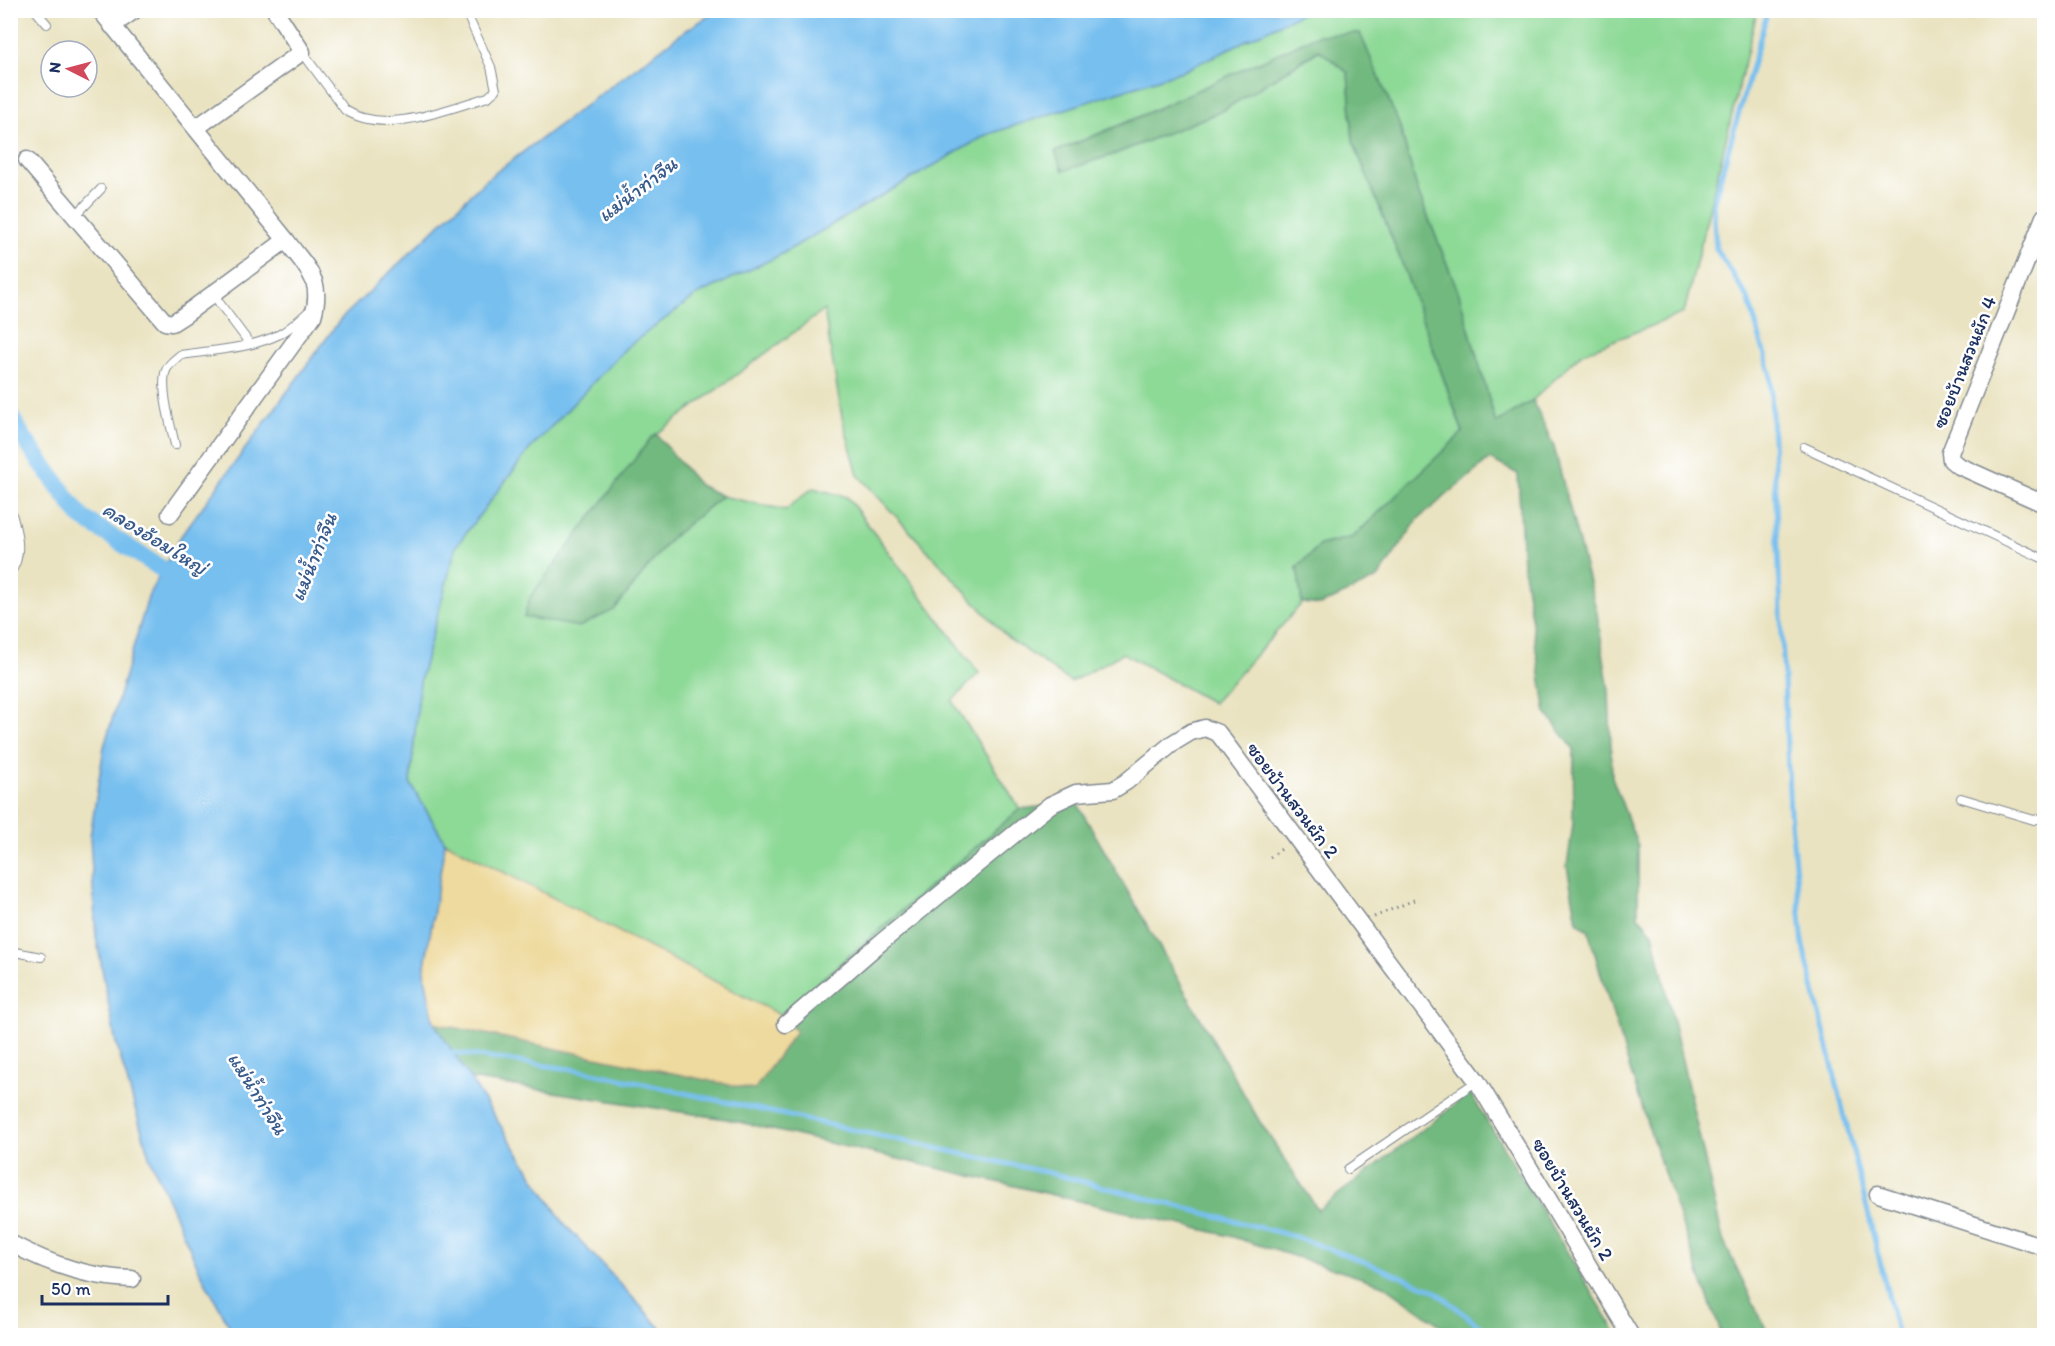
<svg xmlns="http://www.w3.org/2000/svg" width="2055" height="1346" font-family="Itim,'Playpen Sans Thai',sans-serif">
	<rect width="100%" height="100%" fill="#fff"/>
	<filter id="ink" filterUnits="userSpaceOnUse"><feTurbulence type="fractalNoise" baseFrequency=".0167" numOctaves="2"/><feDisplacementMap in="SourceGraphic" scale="12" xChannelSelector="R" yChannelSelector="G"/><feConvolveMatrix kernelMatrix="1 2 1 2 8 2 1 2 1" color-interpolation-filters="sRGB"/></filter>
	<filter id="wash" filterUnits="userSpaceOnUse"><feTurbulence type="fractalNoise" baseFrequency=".008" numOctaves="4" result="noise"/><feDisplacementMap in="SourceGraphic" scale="24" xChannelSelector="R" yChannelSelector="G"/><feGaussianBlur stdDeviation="1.35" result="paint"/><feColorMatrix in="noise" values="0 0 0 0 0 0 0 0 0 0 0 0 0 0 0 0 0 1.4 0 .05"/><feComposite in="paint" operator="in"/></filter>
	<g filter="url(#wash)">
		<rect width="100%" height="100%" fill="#eae3c1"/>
		<path fill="#8dd996" stroke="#54847a" stroke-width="1.5" d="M1306,11H1757L1684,313L1582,353L1533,400L1496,424L1459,294L1418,192L1399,124L1318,35L1132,120L1055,152L1063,170L1115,154L1222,111L1320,50L1348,73L1353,141L1403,266L1463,433L1353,537L1320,545L1297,567L1302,603L1213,703L1123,653L1071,682L1007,637L858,475L842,417L824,310L650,439L614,610L671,538L722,496L785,510L813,488L847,497L979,673L952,701L1020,809L780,1015L445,842L410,783L420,681L456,546L529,450L627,347L697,295L778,256L986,135L1185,70Z"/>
		<path fill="#72b97f" stroke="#46746e" stroke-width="1.5" d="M1360,33L1399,124L1418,192L1459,294L1496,423L1533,400L1554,447L1597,613L1609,691L1612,777L1638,846V916L1653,933L1723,1240L1769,1335H1722C1672,1202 1627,1067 1588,930L1577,921L1567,866L1573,824L1574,749L1546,713L1523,565L1518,474L1490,459L1418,519L1378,578L1321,605L1302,603L1297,567L1320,545L1353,537L1463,432L1403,266L1353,141L1348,73L1319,50L1222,111L1115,154L1063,171L1055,152L1132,120L1318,35Z
			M656,434L699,485L722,496L671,538L614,610L579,627L524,617L530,597L650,439Z
			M1077,803L1260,1122L1318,1210L1470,1093L1618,1335H1454L1384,1285L1230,1236L726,1119L470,1079L434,1023L754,1090L796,1031L780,1015L1020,809Z"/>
		<path fill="#eeda9e" stroke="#84847e" stroke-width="1.5" d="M445,842L780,1015L796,1031L754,1090L434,1023L424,972Z"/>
		<path fill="#77bfef" stroke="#4977a6" stroke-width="1.5" d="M717,11H1306L1185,70L986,135L778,256L697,295L627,347L529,450L456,546L420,681L410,783L445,842L424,972L434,1023L563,1222L667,1335H234L201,1274L149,1156L115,1039L96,936L90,837L104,747L149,594L181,536L340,320L487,179L686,30Z"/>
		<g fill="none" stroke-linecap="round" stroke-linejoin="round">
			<path stroke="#77bfef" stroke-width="5" d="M1768,10L1713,204L1716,249L1748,298L1770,372L1790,812L1803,945L1898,1336
				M448,1052L584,1071L1050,1173L1293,1236L1365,1262L1434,1290L1492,1336"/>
			<path stroke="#77bfef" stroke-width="18" d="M10,416L22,436L81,517L184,583"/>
		</g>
	</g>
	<g filter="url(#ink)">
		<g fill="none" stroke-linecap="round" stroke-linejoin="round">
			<g stroke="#828990" stroke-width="10">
				<path id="lane" d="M35,10L47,24
					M371,10H379
					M302,52L345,110C385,136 447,109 488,97L496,90L491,67L465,10
					M75,216L101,189
					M212,293L250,344
					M175,445C171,426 161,392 165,373C167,365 174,360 180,355C213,350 250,349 280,334C291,328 300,319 309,311
					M1804,447L2044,559
					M2038,501L2044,485
					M10,507C16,527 25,555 10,573
					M1961,798L2034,820L2044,817
					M10,951L41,957
					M1348,1169L1477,1081"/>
			</g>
			<g stroke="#828990" stroke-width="19">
				<path id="street" d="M100,10L286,240C306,268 324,279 313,316L170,514
					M112,26L135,10
					M196,128L302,52L275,10
					M27,160L165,322L172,323L183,316L286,240
					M2044,217L1950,453L1951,460L1957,465L2044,504
					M786,1024L879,944L1050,805L1076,793L1113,790L1126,782L1173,743L1191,732L1205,728L1218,733L1477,1081L1631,1336
					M1878,1194L2044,1247
					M10,1243C47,1263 90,1278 132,1279"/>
			</g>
			<path stroke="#828990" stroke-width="3" stroke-dasharray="1.5 4.5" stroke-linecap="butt" d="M1270,857L1283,848
				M1374,917L1414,900"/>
			<use href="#lane" stroke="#fff" stroke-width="8"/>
			<use href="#street" stroke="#fff" stroke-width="16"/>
		</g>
	</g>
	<g text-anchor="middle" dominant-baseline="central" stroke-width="5" stroke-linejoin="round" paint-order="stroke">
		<g font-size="20" fill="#1b2f5e" stroke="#fff">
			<text transform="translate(1964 362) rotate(-68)">ซอยบ้านสวนผัก 4</text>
			<text transform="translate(1293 800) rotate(53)">ซอยบ้านสวนผัก 2</text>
			<text transform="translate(1573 1199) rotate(59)">ซอยบ้านสวนผัก 2</text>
		</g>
		<g font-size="21" font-style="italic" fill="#375a8a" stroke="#fff">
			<text transform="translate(637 189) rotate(-37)">แม่น้ำท่าจีน</text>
			<text transform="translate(155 538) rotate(32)">คลองอ้อมใหญ่</text>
			<text transform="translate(313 557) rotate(-68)">แม่น้ำท่าจีน</text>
			<text transform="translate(258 1093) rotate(58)">แม่น้ำท่าจีน</text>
		</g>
	</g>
	<rect width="2055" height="1346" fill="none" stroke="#fff" stroke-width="36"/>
	<g transform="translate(69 69) rotate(276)"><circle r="28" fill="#ffffff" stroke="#a4acbf" stroke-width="1.5"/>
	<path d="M0-4.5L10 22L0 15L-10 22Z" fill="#d1495b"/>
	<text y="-9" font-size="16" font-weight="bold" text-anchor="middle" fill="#1b2f5e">N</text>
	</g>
	<path d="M42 1295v9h126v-9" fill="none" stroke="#1b2f5e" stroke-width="3"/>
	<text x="51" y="1295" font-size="18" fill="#1b2f5e" stroke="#ffffff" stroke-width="4.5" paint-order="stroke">50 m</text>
</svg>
